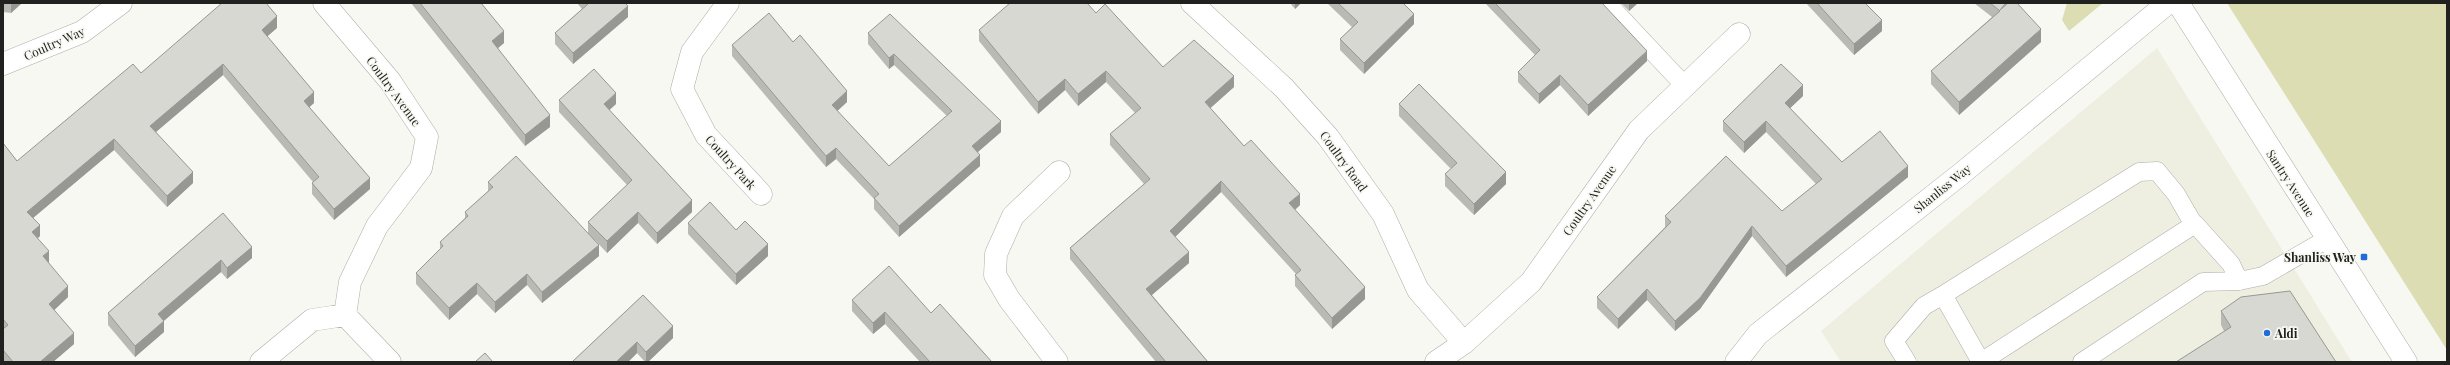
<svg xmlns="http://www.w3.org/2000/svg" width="2450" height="365" font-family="'Playfair Display',serif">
	<rect width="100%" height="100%" fill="#f7f8f2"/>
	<path fill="#eeeee1" d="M2157,48L2352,362H1841L1821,331Z"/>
	<path fill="#dcddb3" d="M2067,3H2103L2069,31L2062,20Z
		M2227,3H2447V350Z"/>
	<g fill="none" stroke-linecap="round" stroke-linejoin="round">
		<g stroke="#adada8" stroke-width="19">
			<path id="lane" d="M1607,3L1685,86
				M1943,295L2139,172L2157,171L2176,194L2194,225
				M1907,362L1894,341L1924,306L1943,295L1981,362L2195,224L2231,264L2239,281
				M2082,362L2203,282L2239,281L2263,276L2327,239"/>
		</g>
		<g stroke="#adada8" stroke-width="23">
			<path id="street" d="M324,3L390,81L427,137L421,168L377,226L350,282L345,315L390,362
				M728,3L692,52L682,89L706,135L761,194
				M1192,3L1284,88L1328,137L1383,214L1418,290L1464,343
				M3,64L82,32L121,3
				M261,362L312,320L345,315
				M1057,362L1009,299L995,275L996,254L1013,216L1059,172
				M1436,362L1464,343L1531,282L1639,130L1739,34
				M1736,362L1758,334L1961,174L2168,3"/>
		</g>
		<g stroke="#adada8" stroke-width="23">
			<path id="secondary" d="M2178,3L2406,362"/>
		</g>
		<use href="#lane" stroke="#fff" stroke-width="18"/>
		<use href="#street" stroke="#fff" stroke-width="22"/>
		<use href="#secondary" stroke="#fff" stroke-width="22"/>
	</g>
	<path fill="#babab5" d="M3,3H22L11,13L3,12Z
		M411,3H481L504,43L498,48L550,127L525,146Z
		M577,3H625L628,17L573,64L555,44V33L582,9Z
		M1290,3H1301L1295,9Z
		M1327,3H1403L1414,24L1364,74L1340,50V39L1352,27Z
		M1485,3H1602L1647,61L1588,116L1560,85L1539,104L1518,82V72L1535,55Z
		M1621,3H1638L1629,11Z
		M1806,3H1865L1882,31L1854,55Z
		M1974,3H2017L2041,42L1959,115L1931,84V71L1992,17Z
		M1096,13L1163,67L1234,87L1210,108L1244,146L1300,205L1295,210L1365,299L1332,329L1295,286V275L1296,274L1221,192L1175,237L1189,263L1152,295L1208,362H1156L1070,259V248L1144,184L1110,145V134L1135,113L1106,82L1078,106L1065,90L1038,114L979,41V30Z
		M277,28L267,36L314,103L309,107L370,189L334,220L312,194V183L313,182L223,75L156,132L193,183L167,207L114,150L33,218L40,236L38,238L48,262L68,297L54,310L74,344L53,362H4L3,361V143L17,161Z
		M868,33L1001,132L978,152L980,166L899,237L874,209V199L836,159L826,167L732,56V45L793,42L847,102L837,111L889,166L947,116L894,65L889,69L868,44Z
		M1803,96L1790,108L1842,162L1908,177L1786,277L1752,236L1700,309L1675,331L1647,300L1618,329L1597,308V297L1665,227V216L1782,211L1816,184L1766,132L1744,153L1723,131V121Z
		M559,100L616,104L609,110L692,212L657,244L638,223L607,253L595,240L599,256L542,303L527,285L495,313L477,294L449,320L416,284V273L440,249V242L465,218V212L488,191V182L588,233V222L627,185L559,112Z
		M1399,104L1506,184L1474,215L1445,186V174L1451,169L1399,116Z
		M223,213L252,258L227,279L221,272L192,296L164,320V332L135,357L108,325V313Z
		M688,223L736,230L768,256L736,285L688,234Z
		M643,295L673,338L648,362H645L637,353L628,362H572Z
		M852,300L931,313L992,362H920L885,324L873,334L852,311Z
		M2221,311L2336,362L2224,331L2221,325Z"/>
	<path fill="#979794" d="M11,3H22L11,13Z
		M1295,3H1301L1295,9Z
		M1629,3H1638L1629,11Z
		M628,6V17L573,64V53Z
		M1414,14V24L1364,74V63Z
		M277,16V28L262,41V30Z
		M1882,20V31L1854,55V44Z
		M2041,29V42L1959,115V102Z
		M504,31V43L492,53V41Z
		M1647,51V61L1588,116V105Z
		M894,54V65L889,69V58Z
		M223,64V75L150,137V126Z
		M1106,71V82L1078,106V94Z
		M1560,75V85L1539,104V94Z
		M1234,76V87L1205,113V102Z
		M1065,79V90L1038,114V102Z
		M1803,85V96L1785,113V103Z
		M847,91V102L832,116V105Z
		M314,92V103L304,112V101Z
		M616,93V104L604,115V104Z
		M550,115V127L525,146V135Z
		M1001,121V132L972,157V146Z
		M1766,121V132L1744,153V142Z
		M114,139V150L27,223V212Z
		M836,148V159L826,167V156Z
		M980,155V166L899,237V226Z
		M1908,166V177L1786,277V266Z
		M193,172V183L167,207V196Z
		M1506,172V184L1474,215V204Z
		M370,178V189L334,220V209Z
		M1221,181V192L1170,242V231Z
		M1300,194V205L1289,215V203Z
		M692,200V212L657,244V233Z
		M638,212V223L607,253V241Z
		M40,225V236L32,243V232Z
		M1752,226V236L1700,309L1675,331V321Z
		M768,244V256L736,285V274Z
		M599,245V256L542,303V292Z
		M252,247V258L227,279V268Z
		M49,251V262L43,267V256Z
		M1189,252V263L1146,300V289Z
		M221,260V272L158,326V314Z
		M527,274V285L495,313V302Z
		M477,283V294L449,320V308Z
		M68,286V297L49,315V304Z
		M1365,287V299L1332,329V318Z
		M1647,289V300L1618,329V319Z
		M885,312V324L873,334V323Z
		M164,321V332L135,357V346Z
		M673,326V338L648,362H646V352Z
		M74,333V344L53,362H40Z
		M637,342V353L628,362H616Z"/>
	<path fill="#d8d8d3" stroke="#979794" d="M222,3H266L277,16L262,30L314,92L304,101L370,178L334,209L312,183L319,177L223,64L150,126L193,172L167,196L114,139L27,212L40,225L32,232L49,251L43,256L68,286L49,304L74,333L40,362H13L3,350V329L8,325L3,319V143L17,161L133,64L141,73Z
		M420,3H481L504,31L492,41L550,115L525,135Z
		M586,3H625L628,6L573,53L555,33L588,4Z
		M1010,3H1087L1096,13L1105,4L1163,67L1194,40L1234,76L1205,102L1244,146L1251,140L1300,194L1289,203L1365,287L1332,318L1295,275L1301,270L1221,181L1170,231L1189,252L1146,289L1208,362H1166L1070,248L1150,179L1110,134L1141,108L1106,71L1078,94L1065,79L1038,102L979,30Z
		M1338,3H1403L1414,14L1364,63L1340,39L1358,22Z
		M1495,3H1602L1647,51L1588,105L1560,75L1539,94L1518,72L1540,50Z
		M1817,3H1865L1882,20L1854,44Z
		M1990,3H2006L2000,10L2008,3H2017L2041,29L1959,102L1931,71L2000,11Z
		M769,13L793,42L800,35L847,91L832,105L889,166L952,111L894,54L889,58L868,33L890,14L1001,121L972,146L980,155L899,226L874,198L879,194L836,148L826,156L732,45Z
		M1781,64L1803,85L1785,103L1842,162L1880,131L1908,166L1786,266L1752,226L1700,298L1675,321L1647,289L1618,319L1597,297L1671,222L1665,216L1726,156L1782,211L1822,179L1766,121L1744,142L1723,121Z
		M594,69L616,93L604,104L692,200L657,233L638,212L607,241L588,222L632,180L559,100Z
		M1419,84L1506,172L1474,204L1445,174L1457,163L1399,104Z
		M516,156L599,245L542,292L527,274L495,302L477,283L449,308L416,273L443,246L440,242L468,216L465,212L493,187L488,182Z
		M710,202L736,230L745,221L768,244L736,274L688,223Z
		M223,213L252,247L227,268L221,260L192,285L158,314L164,321L135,346L108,313Z
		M889,266L931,313L940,304L992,362H930L885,312L873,323L852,300Z
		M2290,291L2336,362H2176L2231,327L2221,311L2241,297Z
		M643,295L673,326L646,352L637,342L616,362H572Z
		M485,353L493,362H475Z"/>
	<g fill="#226cd8" stroke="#f7f8f2" stroke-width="1.5">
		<rect x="2360" y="253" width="8" height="8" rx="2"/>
		<circle cx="2267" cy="333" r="4"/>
	</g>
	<g text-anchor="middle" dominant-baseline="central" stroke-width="3.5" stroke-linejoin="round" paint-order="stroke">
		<g font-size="12" fill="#21211f" stroke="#f7f8f2">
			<text transform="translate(54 43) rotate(-24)">Coultry Way</text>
			<text transform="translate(394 91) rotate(54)">Coultry Avenue</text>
			<text transform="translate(1344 161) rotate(54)">Coultry Road</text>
			<text transform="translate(731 162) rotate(48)">Coultry Park</text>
			<text transform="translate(2291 183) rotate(57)">Santry Avenue</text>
			<text transform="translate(1942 188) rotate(-39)">Shanliss Way</text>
			<text transform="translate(1589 200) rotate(-55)">Coultry Avenue</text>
		</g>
		<g font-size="12" font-weight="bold" fill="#21211f" stroke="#f7f8f2" text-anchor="end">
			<text x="2356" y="257">Shanliss Way</text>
			<text x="2275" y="333" text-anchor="start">Aldi</text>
		</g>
	</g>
	<rect width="2450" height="365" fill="none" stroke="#21211f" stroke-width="8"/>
</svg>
